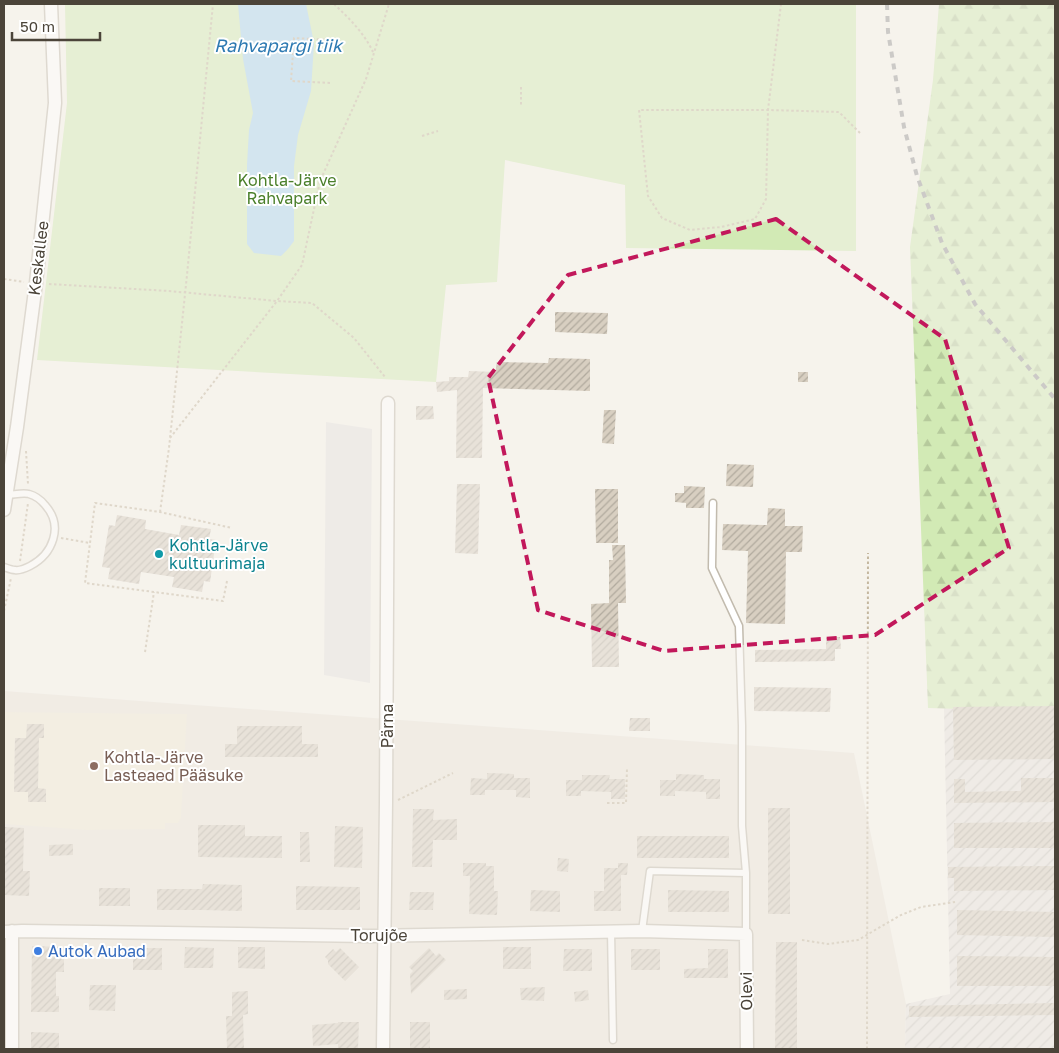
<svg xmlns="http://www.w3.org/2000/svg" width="1059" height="1053" font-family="'Golos Text',sans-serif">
	<defs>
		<pattern id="industrial-furrows" width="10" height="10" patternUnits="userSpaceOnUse" patternTransform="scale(1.25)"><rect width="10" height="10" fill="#e6e2dd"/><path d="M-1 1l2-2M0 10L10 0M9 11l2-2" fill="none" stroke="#c7c3be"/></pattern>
		<pattern id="forest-firs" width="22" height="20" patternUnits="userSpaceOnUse" patternTransform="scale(1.25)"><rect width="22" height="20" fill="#d2eab5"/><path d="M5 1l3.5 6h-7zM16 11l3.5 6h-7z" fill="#b6ca9c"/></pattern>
		<pattern id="building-hatch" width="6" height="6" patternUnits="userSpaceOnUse" patternTransform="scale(1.25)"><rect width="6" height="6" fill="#d8cfc1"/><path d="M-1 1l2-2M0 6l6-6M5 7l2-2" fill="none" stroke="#b1aa9e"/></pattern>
	</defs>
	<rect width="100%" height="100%" fill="#f6f3ec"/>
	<path fill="#eae5da" d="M4,691L854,753L906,1004L905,1049H4Z"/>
	<path fill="url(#industrial-furrows)" d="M944,708L1055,712V1049H905L906,1004L950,994Z"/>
	<path fill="#efe8d6" d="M4,712L187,714L181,818L178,823H165V829L86,830L4,824Z"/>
	<path fill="url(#forest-firs)" d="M939,4H1055V712L928,708L910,247L933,80Z"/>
	<path fill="#d2eab5" d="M65,4H856V251L626,248L625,185L505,160L497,282L446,285L436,382L37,360L67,103Z
		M4,943H6V1049H4Z"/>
	<path fill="#e5e3e0" d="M326,422L372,429L370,683L324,675Z"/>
	<path fill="#a9d4f2" d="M238,4H306L314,43L311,91L298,135L294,166V241L288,249L281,256L254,253L247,244V165L249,130L253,113L243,59Z"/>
	<path fill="url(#building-hatch)" d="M555,312L608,313L607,334L555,332Z
		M549,358L590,359V391L483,388L482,458H456L457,390L437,392L436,382L449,381V377H468L469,371L496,372V362L548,363Z
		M798,372H808V382H798Z
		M416,406H433L434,419L416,420Z
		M604,410H616L614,444L602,443Z
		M727,464L754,465L753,487L726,486Z
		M457,484H480L478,554L455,553Z
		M684,486L705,487L704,508H686V503L675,502V493H684Z
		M595,489H618V543H596Z
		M768,508L785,509V526H803L802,552H786L785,624L746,623L748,551L722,550L723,524L767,525Z
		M117,515L146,520L145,529L179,535L181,525L211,529L209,539L216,540L210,582L204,581L202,592L172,587L174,577L141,572L139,584L108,579L110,568L102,567L109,525L115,526Z
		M612,545H625L626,603H618L619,667H592L591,604L609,603V560H613Z
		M840,637L841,649H835V661L755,662V650L826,649V638Z
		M754,687L831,688L830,712L754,711Z
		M1055,706V759L954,760L953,707Z
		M630,718H650V731H629Z
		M27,724H44V738H39L38,788L46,789V802H28V792H14L15,738H26Z
		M237,726H302V744H318V757H225V744H237Z
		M487,773L514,774V778H530V798L516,797V790H485V795H470L471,778L487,779Z
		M676,774L704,775V779H720V799H706V792L675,791V796H660V780H676Z
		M582,775H610L609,779H625V799H611V792L581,791V796H566V780H582Z
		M1021,778H1055V802L954,803V779H965V792L1021,791Z
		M768,808H790V914H768Z
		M413,809H434L433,820L457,819V840H433L432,867H412Z
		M1055,822V848H954V823Z
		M198,825H245V836H282V858L198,857Z
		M335,826L363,827L362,868L334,867Z
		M4,827L24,828L23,871H30L29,896L4,895Z
		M300,832H309L310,862H300Z
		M637,836H729V858H637Z
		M73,844V855L49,856V845Z
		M558,858L569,859L568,872L557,871Z
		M463,863H486V866H494V891H498L497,915L469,914L470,876H463Z
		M618,863H628L627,875H621V911H594V891H604V868H618Z
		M1055,866V890L954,891V878H948V867Z
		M203,884L242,885V911L202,910H157V889H202Z
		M296,886L360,887V910H296Z
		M99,888H130V906H99Z
		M531,890L560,891V912L530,911Z
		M668,890L729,891V912H668Z
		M410,892H434L433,910H409Z
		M957,910L1055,912V937L957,935Z
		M776,942H797V1049H775Z
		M32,946L64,947V972H56V996H59V1012H31Z
		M185,947L214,948L213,968H184Z
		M238,947H265V969L238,968Z
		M503,947H531V969H503Z
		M133,948H162V970H133Z
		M340,948L359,967L345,981L328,964V960L325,957L333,949L336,952Z
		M429,948L436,956L439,953L446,960L411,994L410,974L413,971L409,967Z
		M564,949H592V971H563Z
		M631,949H660V970H631Z
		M708,949H728V978H684V969L708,968Z
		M957,956L1055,957V986H957Z
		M90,985H116L115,1011L89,1010Z
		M545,987L544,1001L521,1000L520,988Z
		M467,989V999L444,1000V990Z
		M588,990L589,1000L575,1002L574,992Z
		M248,991V1014L243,1015L244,1049H227L226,1016H232V992Z
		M1055,1003V1015L909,1017V1006Z
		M338,1022H359L358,1049H338V1044L313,1046L312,1025L338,1023Z
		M410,1022H430V1049H410Z
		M31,1032L59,1033V1049H31Z"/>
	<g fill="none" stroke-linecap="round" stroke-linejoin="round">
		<g stroke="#c2bbae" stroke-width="9">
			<path id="lane" d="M713,503L712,568L739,626L742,726V826L746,873V934
				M4,567C7,568 12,570 15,570C20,571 26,568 30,566C53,554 64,526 45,505C41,500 36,496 29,494C23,492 13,495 6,495
				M611,931L613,1040
				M642,931L650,871L746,873"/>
		</g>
		<g stroke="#c2bbae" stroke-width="15">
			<path id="street" d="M4,510L17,427L36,283L55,103L51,4
				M4,932L22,931L369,936L642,931L746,934L747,1049
				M12,1049V931
				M383,1049L386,802L388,403"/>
		</g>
		<path stroke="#c4b79f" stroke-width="2" stroke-dasharray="2.5 2.5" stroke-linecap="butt" d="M334,4C350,19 364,33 373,52
			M781,4L768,110L766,199L755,219L721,227L690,230L662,218L648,196L639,110H768L839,112L860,133
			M330,83L291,81L294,38L332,40
			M521,87V106
			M422,136L438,131
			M4,279L24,282
			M49,284L169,291L277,301L312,303L354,338L385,377
			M170,438L277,301L302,265L320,181L366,79L389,4
			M26,451L28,484
			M160,512L169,448L187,275L213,4
			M61,538L90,543
			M20,561L28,503
			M227,581L223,601L85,583L95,503L160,512L232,528
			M4,611L11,578
			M145,652L154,592
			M398,800L453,773
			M607,803H626L627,768
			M802,940L828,944L858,940L901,915L921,907L955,902
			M867,1049L868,553"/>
		<use href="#lane" stroke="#fff" stroke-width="6"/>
		<use href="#street" stroke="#fff" stroke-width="12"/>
		<path stroke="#9a9a9a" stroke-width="4" stroke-dasharray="6 6" stroke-linecap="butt" d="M887,4L888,32L904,127L917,176L942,243L975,304L1055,399"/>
	</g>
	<path d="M0 0H1059V1053H0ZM776,219L945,339L1009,548L875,635L664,651L538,610L488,378L568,275Z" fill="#f6f3ec" fill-opacity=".55" fill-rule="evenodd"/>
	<path fill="none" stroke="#c2185b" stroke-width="4" stroke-dasharray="10 6" stroke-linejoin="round" d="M776,219L945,339L1009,548L875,635L664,651L538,610L488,378L568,275Z"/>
	<circle fill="#0f9aa8" stroke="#fff" stroke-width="2" cx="159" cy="554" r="5"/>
	<circle fill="#8d6e63" stroke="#fff" stroke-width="2" cx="94" cy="766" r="5"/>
	<circle fill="#3f7fe0" stroke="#fff" stroke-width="2" cx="38" cy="951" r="5"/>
	<g text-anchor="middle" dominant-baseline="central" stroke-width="4" stroke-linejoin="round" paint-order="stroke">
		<g font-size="16" fill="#4a7f2a" stroke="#fff">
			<text x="287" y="180">Kohtla-Järve<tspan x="287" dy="18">Rahvapark</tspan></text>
		</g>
		<g font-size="16" fill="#4b4439" stroke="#fff">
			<text transform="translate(38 258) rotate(-83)">Keskallee</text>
			<text transform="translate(387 726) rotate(-90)">Pärna</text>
			<text x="379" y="935">Torujõe</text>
			<text transform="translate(746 991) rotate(-91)">Olevi</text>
		</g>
		<g font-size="16" fill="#0d838f" stroke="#fff" text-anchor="start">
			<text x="169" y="545">Kohtla-Järve<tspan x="169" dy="18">kultuurimaja</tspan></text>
		</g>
		<g font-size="16" fill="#785e54" stroke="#fff" text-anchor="start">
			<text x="104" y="757">Kohtla-Järve<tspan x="104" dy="18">Lasteaed Pääsuke</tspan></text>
		</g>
		<g font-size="16" fill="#366cbe" stroke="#fff" text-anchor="start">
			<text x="48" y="951">Autok Aubad</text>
		</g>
		<g font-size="18" font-style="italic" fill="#2e7ab2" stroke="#fff">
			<text x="278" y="45">Rahvapargi tiik</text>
		</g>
	</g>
	<rect width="1059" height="1053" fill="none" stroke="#4b4439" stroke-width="10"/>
	<path d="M12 32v8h88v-8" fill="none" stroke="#4b4439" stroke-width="2.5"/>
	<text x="20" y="32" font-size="15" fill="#4b4439" stroke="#ffffff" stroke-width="4" paint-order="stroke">50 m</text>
</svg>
